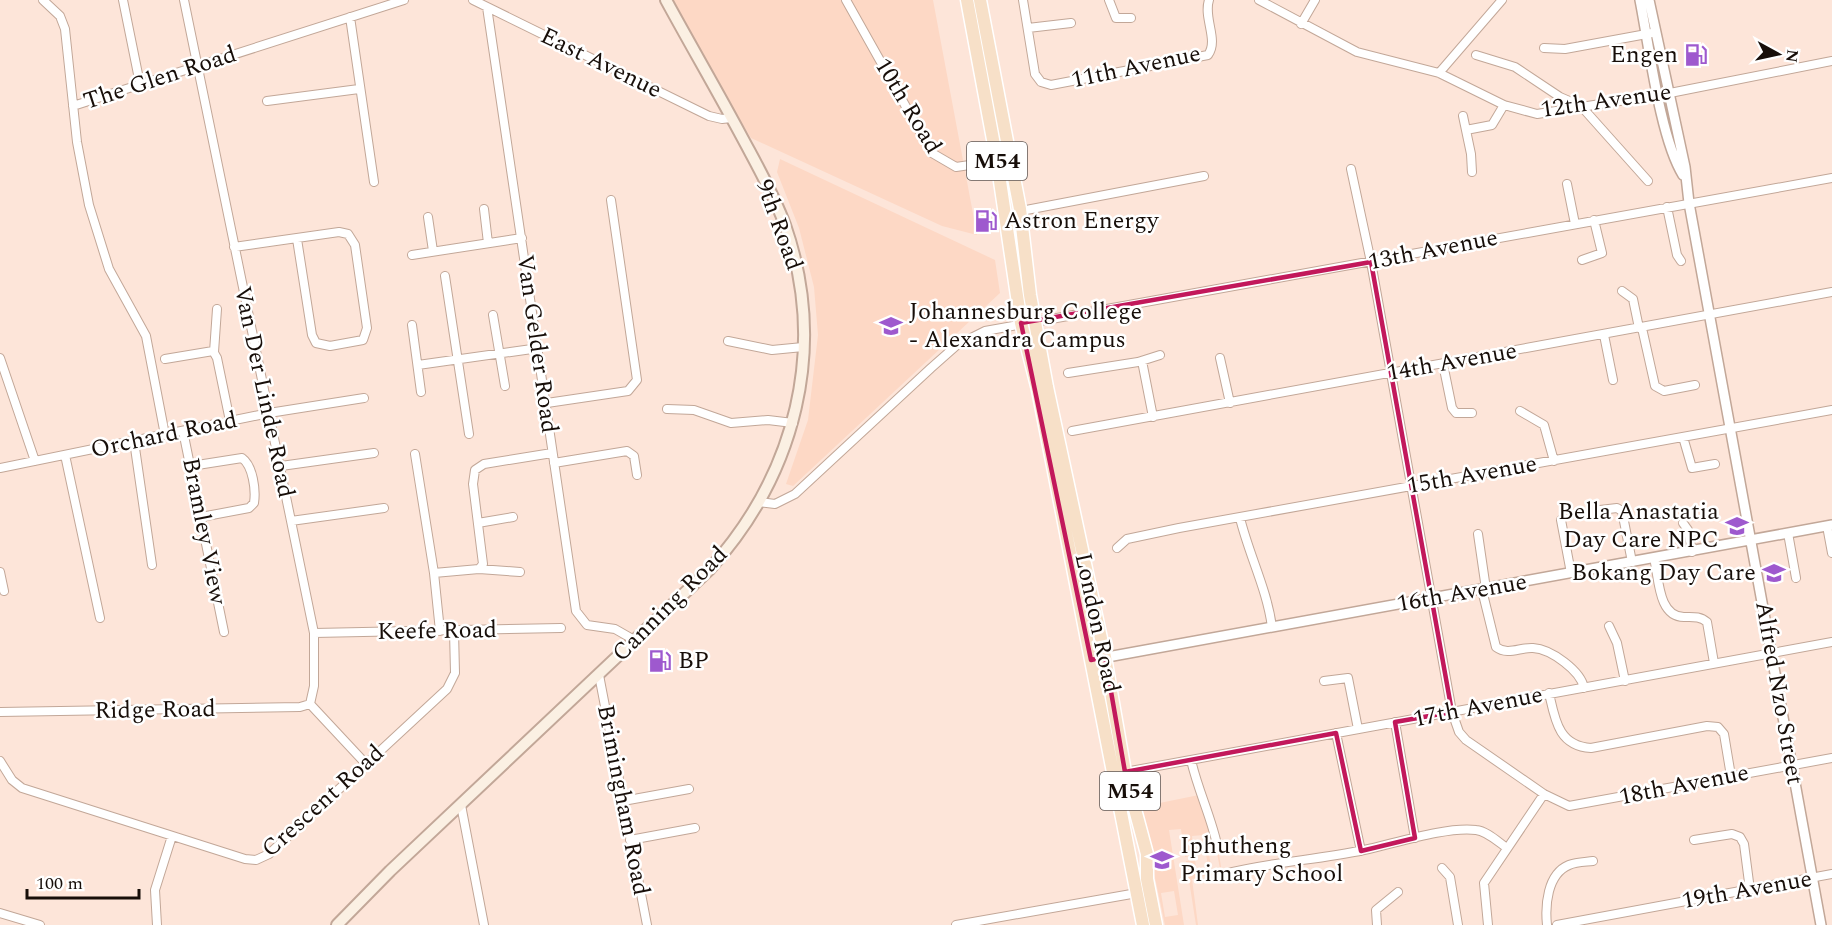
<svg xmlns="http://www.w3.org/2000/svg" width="1832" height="925" font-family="Spectral,serif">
	<rect width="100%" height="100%" fill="#fde5d9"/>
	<path fill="#fdd8c5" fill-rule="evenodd" d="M665,0H933L977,235L942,226L751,138Z
		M780,159L995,260L1000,293L793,486L786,484L808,420L818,335L814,287L799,228L777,172Z
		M1199,795L1215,831L1222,872L1192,879L1198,925H1196L1186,861L1195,860L1197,875L1209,873L1203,835L1192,836L1194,855L1185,857L1181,829L1169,830L1184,925H1165L1140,807ZM1213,831L1220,869L1212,871L1205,833ZM1174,891L1178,915L1165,917L1161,893Z"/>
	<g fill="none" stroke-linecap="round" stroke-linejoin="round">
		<g stroke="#c2a798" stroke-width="10">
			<path id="minor" d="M43,0L60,16L65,29L77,142L89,205L109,269L146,336L165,435
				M123,0L140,84
				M184,0L314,633V686L310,704L366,764
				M473,0L709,116L722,119L731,118
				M846,0L932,153L956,167L997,161
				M1023,0L1035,74L1041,82L1051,85L1208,55C1219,40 1203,18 1209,0
				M1109,0L1116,18H1131
				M1259,0L1357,52L1439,73L1504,105L1537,114L1670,93L1832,61
				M487,7L576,611L587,625L615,629L636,641
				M350,17L374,182
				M1301,24L1315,0
				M1028,28L1071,23
				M1544,48L1565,49L1652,33
				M1476,55L1515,67L1560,97L1581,106L1648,181
				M1439,73L1502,0
				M267,101L359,89
				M73,106L404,0
				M1463,116L1471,154L1472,172
				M1466,130L1492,125L1504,105
				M1351,169L1371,262L1452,712L1459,732L1466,740L1544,794L1569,806L1832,758
				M1567,184L1575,224
				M1667,207L1677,255L1681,261
				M484,209L488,243
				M1021,211L1204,176
				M428,217L433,251
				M234,247L339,232L348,234L355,245L367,328L363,340L330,346L316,343L312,335L297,239
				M412,255L522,238
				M1582,260L1602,253L1594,220
				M445,276L469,434
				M1622,291L1633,299L1639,328
				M493,315L505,386
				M412,325L421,392
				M1642,328L1655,386L1664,391L1695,385
				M1604,335L1613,380
				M728,341L772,350L803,347
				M214,352L217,309
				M0,358L35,461
				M1220,358L1230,403
				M165,359L213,351L217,358L230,421
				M1142,361L1153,417
				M1443,364L1452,408L1456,413H1472
				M418,365L539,348
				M1068,373L1138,362L1160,355
				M547,403L628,391L637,380L611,200
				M667,409L694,410L731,423L768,420L793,423
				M1520,411L1544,425L1554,461
				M183,431L224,632
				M1072,431L1832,292
				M1683,437L1692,468L1715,464
				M134,441L152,565
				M415,454L434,573L440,631
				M65,455L100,618
				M554,463L627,451L634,456L637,475
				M191,466L242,458C253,466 256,490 254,503L249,508L201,517
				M281,466L374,453
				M0,468L269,413L364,398
				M759,502L775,504L795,494L931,368L957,345L985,331L1832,178
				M1600,510L1617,508L1622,511L1632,562
				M1240,518C1249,555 1267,589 1272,627
				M1561,520L1571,573
				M291,521L384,508
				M478,523L513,517
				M1683,523L1688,530L1692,552
				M1827,526L1832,553
				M1788,533L1796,578
				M1478,534L1486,589
				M1117,548L1127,539L1179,528L1832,410
				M1654,558C1659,578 1658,617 1684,617C1693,617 1700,616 1707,622L1714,663
				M479,569L520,572
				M0,572L4,591
				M434,573L479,569L483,564L473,484L475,470L484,464L552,453
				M1482,590L1496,647C1508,656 1520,647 1533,648C1551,649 1581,671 1584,688
				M1609,626L1617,643L1625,681
				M314,633L561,628
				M599,675L647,925
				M1324,681L1348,678L1358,729
				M1549,693C1555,719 1558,746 1591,748L1707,726L1718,727L1724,734L1731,776
				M0,712L300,707L310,704
				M1395,722L1415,838
				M1336,733L1361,851
				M1191,760C1198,791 1212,818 1218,849
				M0,761L12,780L22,788L245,859L256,860L269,854L447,689L455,673L454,631
				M1125,772L1832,642
				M623,801L689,789
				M461,805L484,925
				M630,840L695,828
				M1694,840L1732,834L1740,837L1744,844L1750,890
				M1442,868L1450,877L1458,925
				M1224,874C1270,862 1317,860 1364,850C1393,844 1447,826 1476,830C1487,831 1498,842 1507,848
				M0,913L40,925
				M157,925L155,890L172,836
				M956,925L1137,893
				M1377,925L1376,910L1398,892
				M1488,925L1484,883L1544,794
				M1547,925C1545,906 1547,874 1569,865C1576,862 1585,862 1593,861
				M1557,925L1832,874"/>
		</g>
		<g stroke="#c2a798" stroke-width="12">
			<path id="tertiary" d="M1640,0C1649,45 1660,138 1683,175
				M1649,0L1685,167L1689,203L1821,925
				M1091,660L1832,525"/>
		</g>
		<g stroke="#c2a798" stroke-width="14">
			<path id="secondary" d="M337,925L390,871L709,570C796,474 828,348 785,225C774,195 758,167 743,139C718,92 691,46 666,0"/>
		</g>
		<g stroke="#fff" stroke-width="15">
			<path id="primary" d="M967,0L997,161L1021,323L1038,390L1143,925
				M980,0L1020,209L1030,295L1047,387L1105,657L1125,772L1147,854V879L1156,925"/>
		</g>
		<use href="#minor" stroke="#fff" stroke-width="8"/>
		<use href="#tertiary" stroke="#fff" stroke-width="9"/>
		<use href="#secondary" stroke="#fbf0e3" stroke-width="10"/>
		<use href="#primary" stroke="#f7e0c8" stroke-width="12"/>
	</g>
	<path fill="none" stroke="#c2185b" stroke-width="4.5" stroke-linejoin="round" d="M1371,262L1452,712L1395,722L1415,838L1361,851L1336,733L1125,772L1105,657L1091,660L1021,323Z"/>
	<defs>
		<g id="fuel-bare" transform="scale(1.8)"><path d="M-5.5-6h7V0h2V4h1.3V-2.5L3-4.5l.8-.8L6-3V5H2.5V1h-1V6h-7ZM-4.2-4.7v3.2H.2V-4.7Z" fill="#9e59ce" stroke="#fff" stroke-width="2.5" paint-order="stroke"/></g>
		<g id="university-bare" transform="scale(1.8)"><path d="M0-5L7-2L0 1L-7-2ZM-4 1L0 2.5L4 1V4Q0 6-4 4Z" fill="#9e59ce" stroke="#fff" stroke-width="2.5" paint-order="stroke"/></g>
		<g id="school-bare" transform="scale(1.8)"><path d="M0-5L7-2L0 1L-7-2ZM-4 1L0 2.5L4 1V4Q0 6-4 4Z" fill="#9e59ce" stroke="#fff" stroke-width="2.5" paint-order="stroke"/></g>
	</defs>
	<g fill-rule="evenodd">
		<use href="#fuel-bare" x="1696" y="55"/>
		<use href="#fuel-bare" x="986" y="221"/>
		<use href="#university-bare" x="891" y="326"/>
		<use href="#school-bare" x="1737" y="526"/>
		<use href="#school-bare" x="1774" y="573"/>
		<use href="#fuel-bare" x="660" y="661"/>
		<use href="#school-bare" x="1162" y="860"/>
	</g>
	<g text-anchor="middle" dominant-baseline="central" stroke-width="5" stroke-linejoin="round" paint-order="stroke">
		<g fill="#fff" stroke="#5d5653" stroke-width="1.5">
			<rect x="967" y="142" width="60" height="38" rx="4.5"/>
			<rect x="1100" y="772" width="60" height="38" rx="4.5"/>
		</g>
		<g font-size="22" font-weight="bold" fill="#170e09">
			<text x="997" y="161">M54</text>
			<text x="1130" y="791">M54</text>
		</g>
		<g font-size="24" fill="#170e09" stroke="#fff" text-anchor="start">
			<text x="1678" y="55" text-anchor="end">Engen</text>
			<text x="1004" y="221">Astron Energy</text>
			<text x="909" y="312">Johannesburg College<tspan x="909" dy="28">- Alexandra Campus</tspan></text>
			<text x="1719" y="512" text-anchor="end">Bella Anastatia<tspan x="1719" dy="28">Day Care NPC</tspan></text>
			<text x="1756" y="573" text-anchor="end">Bokang Day Care</text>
			<text x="678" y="661">BP</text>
			<text x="1180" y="846">Iphutheng<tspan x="1180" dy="28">Primary School</tspan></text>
		</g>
		<g font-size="24" fill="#170e09" stroke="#fff">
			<text transform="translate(601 63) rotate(26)">East Avenue</text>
			<text transform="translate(1136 67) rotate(-12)">11th Avenue</text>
			<text transform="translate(160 78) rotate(-18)">The Glen Road</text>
			<text transform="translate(1606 101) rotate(-8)">12th Avenue</text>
			<text transform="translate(908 106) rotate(59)">10th Road</text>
			<text transform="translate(779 225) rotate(70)">9th Road</text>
			<text transform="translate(1433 250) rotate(-11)">13th Avenue</text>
			<text transform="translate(537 344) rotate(82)">Van Gelder Road</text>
			<text transform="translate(1452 362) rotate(-10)">14th Avenue</text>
			<text transform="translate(264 392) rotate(78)">Van Der Linde Road</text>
			<text transform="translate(164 435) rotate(-12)">Orchard Road</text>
			<text transform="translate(1472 475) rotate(-10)">15th Avenue</text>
			<text transform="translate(204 531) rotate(79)">Bramley View</text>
			<text transform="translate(1462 593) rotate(-10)">16th Avenue</text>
			<text transform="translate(670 604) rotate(-45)">Canning Road</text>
			<text transform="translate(1097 623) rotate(78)">London Road</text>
			<text transform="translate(437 631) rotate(-1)">Keefe Road</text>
			<text transform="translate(1779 693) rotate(80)">Alfred Nzo Street</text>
			<text transform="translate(1478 707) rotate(-11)">17th Avenue</text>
			<text transform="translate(155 710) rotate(-1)">Ridge Road</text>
			<text transform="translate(1684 785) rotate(-11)">18th Avenue</text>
			<text transform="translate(623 800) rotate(79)">Brimingham Road</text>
			<text transform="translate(323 801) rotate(-42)">Crescent Road</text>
			<text transform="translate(1747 890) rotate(-10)">19th Avenue</text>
		</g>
	</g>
	<g transform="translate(1778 54) rotate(98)" stroke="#ffffff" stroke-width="4.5" paint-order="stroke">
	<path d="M0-4.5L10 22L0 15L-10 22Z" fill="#170e09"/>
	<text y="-9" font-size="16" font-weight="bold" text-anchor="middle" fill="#170e09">N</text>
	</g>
	<path d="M27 889v9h112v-9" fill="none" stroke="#170e09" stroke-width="3"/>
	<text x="36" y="889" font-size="18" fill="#170e09" stroke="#ffffff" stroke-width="4.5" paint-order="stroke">100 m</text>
</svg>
